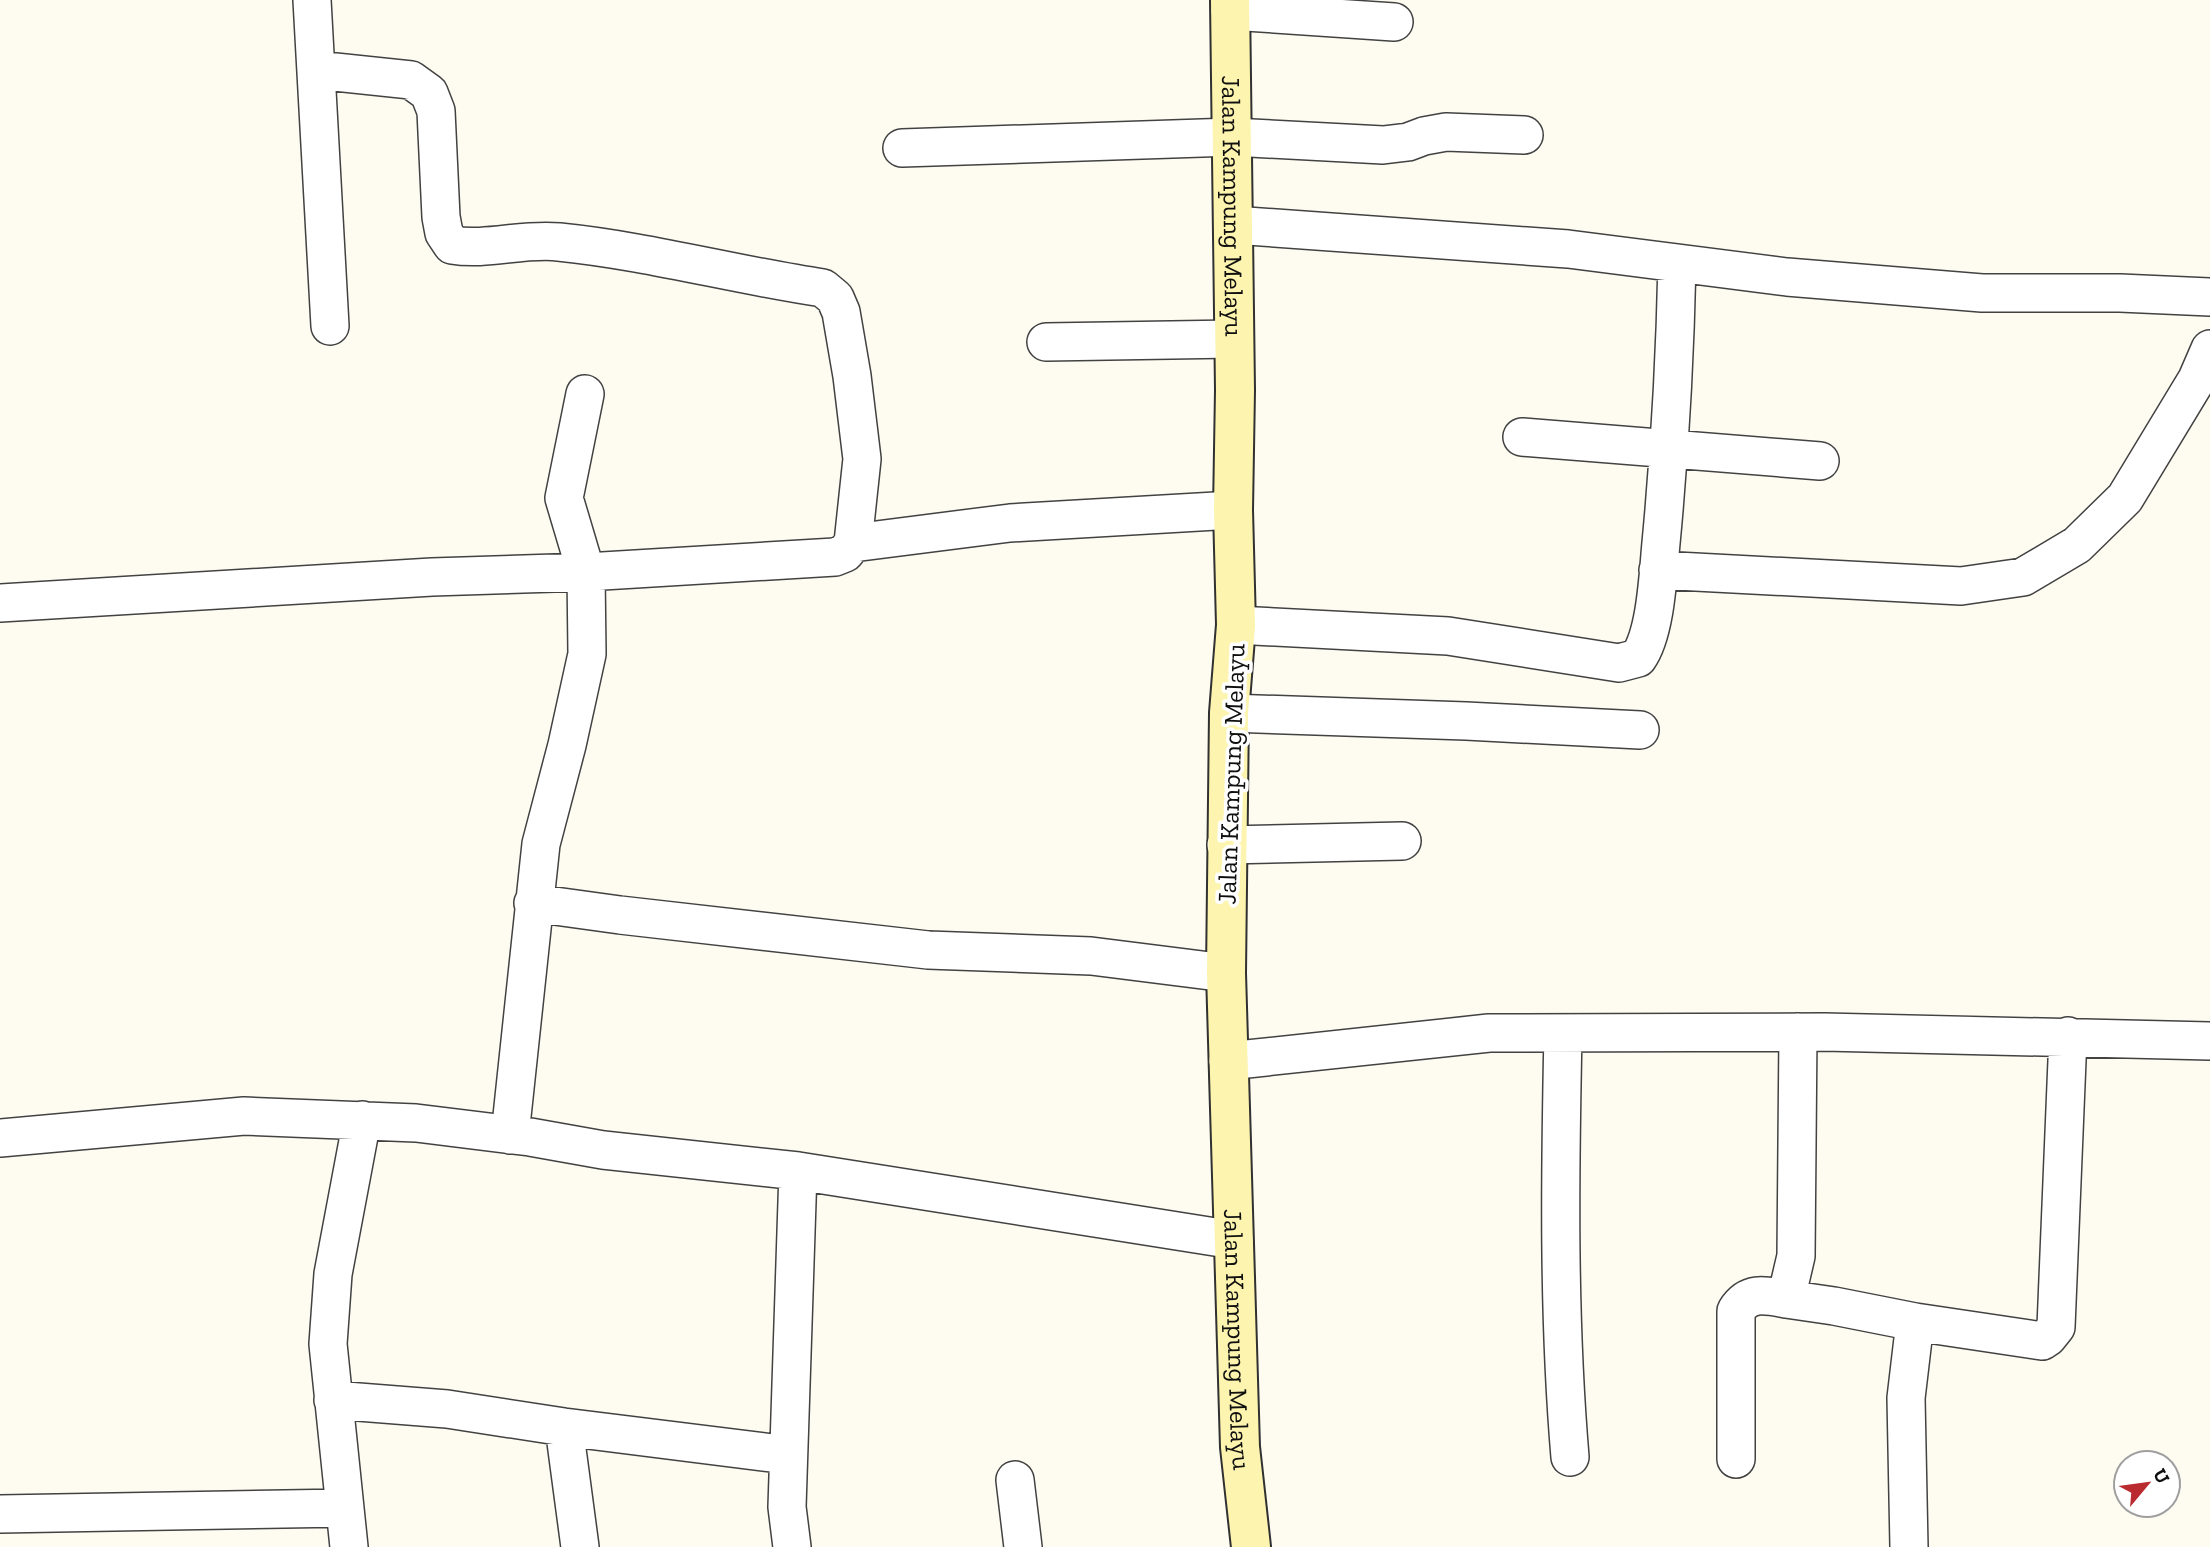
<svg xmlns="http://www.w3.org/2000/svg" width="2210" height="1547" font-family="'Zilla Slab',serif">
	<rect width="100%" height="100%" fill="#fefcf1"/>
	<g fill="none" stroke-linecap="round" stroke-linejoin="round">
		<g stroke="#424242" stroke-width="40">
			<path id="street" d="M312,0L330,326
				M1230,11L1394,22
				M316,70L411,80L429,93L436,111L441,217L444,233L452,245C487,251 523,238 559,242C648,251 735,275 823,288L835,298L841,312L852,376L862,459L853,543L845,553L835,557L586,572L564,498L585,394
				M902,148L1232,137L1383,145L1408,142L1424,136L1446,132L1524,135
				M1233,225L1568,249L1787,277L1982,293H2120L2210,297
				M1046,342L1234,339
				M1522,437L1820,461
				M853,543L1010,523L1233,510
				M1658,570L1961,586L2023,577L2077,545L2125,498L2197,379L2210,349
				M0,603L432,577L586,572L587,654L567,745L541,844L510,1135
				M1236,625L1448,636L1619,663L1638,658C1656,633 1658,574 1661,543C1670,449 1675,357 1677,263
				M1229,713L1466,721L1640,730
				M1226,845L1402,841
				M533,903L620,915L928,950L1091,956L1226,973
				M1563,1033C1560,1174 1558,1315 1570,1457
				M1228,1061L1489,1033L1824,1032L2210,1041
				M0,1138L244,1116L416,1123L530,1137L603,1150L798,1171L1234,1240
				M1786,1299L1834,1306L1915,1322
				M333,1400L447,1409L564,1427L788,1455
				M564,1427L580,1547
				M1736,1459V1311C1748,1291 1765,1295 1786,1299L1796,1256L1798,1032
				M1015,1480L1023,1547
				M0,1514L345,1508
				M349,1547L328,1344L333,1274L362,1120
				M792,1547L787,1507L798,1171
				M1909,1547L1906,1398L1915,1322L2042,1341L2048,1337L2056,1327L2068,1036"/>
		</g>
		<g stroke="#313131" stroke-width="42">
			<g id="secondary">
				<path id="s1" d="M1230,0L1235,390L1233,510L1236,625L1229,713L1226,973L1240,1447L1251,1547"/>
			</g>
		</g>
		<use href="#street" stroke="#fff" stroke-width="37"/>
		<use href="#secondary" stroke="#fcf4af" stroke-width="38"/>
	</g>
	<g text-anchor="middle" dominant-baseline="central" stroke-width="7" stroke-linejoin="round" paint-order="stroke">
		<g font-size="26" fill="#0f0f0f" stroke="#fff">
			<text stroke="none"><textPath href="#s1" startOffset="206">Jalan Kampung Melayu</textPath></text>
			<text transform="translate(1231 774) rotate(-88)">Jalan Kampung Melayu</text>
			<text stroke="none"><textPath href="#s1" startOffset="1340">Jalan Kampung Melayu</textPath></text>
		</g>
	</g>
	<g transform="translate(2147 1484) rotate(61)"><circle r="33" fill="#ffffff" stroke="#9f9f9f" stroke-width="2"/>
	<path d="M0-5L12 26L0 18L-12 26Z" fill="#ba2b30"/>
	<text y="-10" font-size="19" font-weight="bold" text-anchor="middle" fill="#0f0f0f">U</text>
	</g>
</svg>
